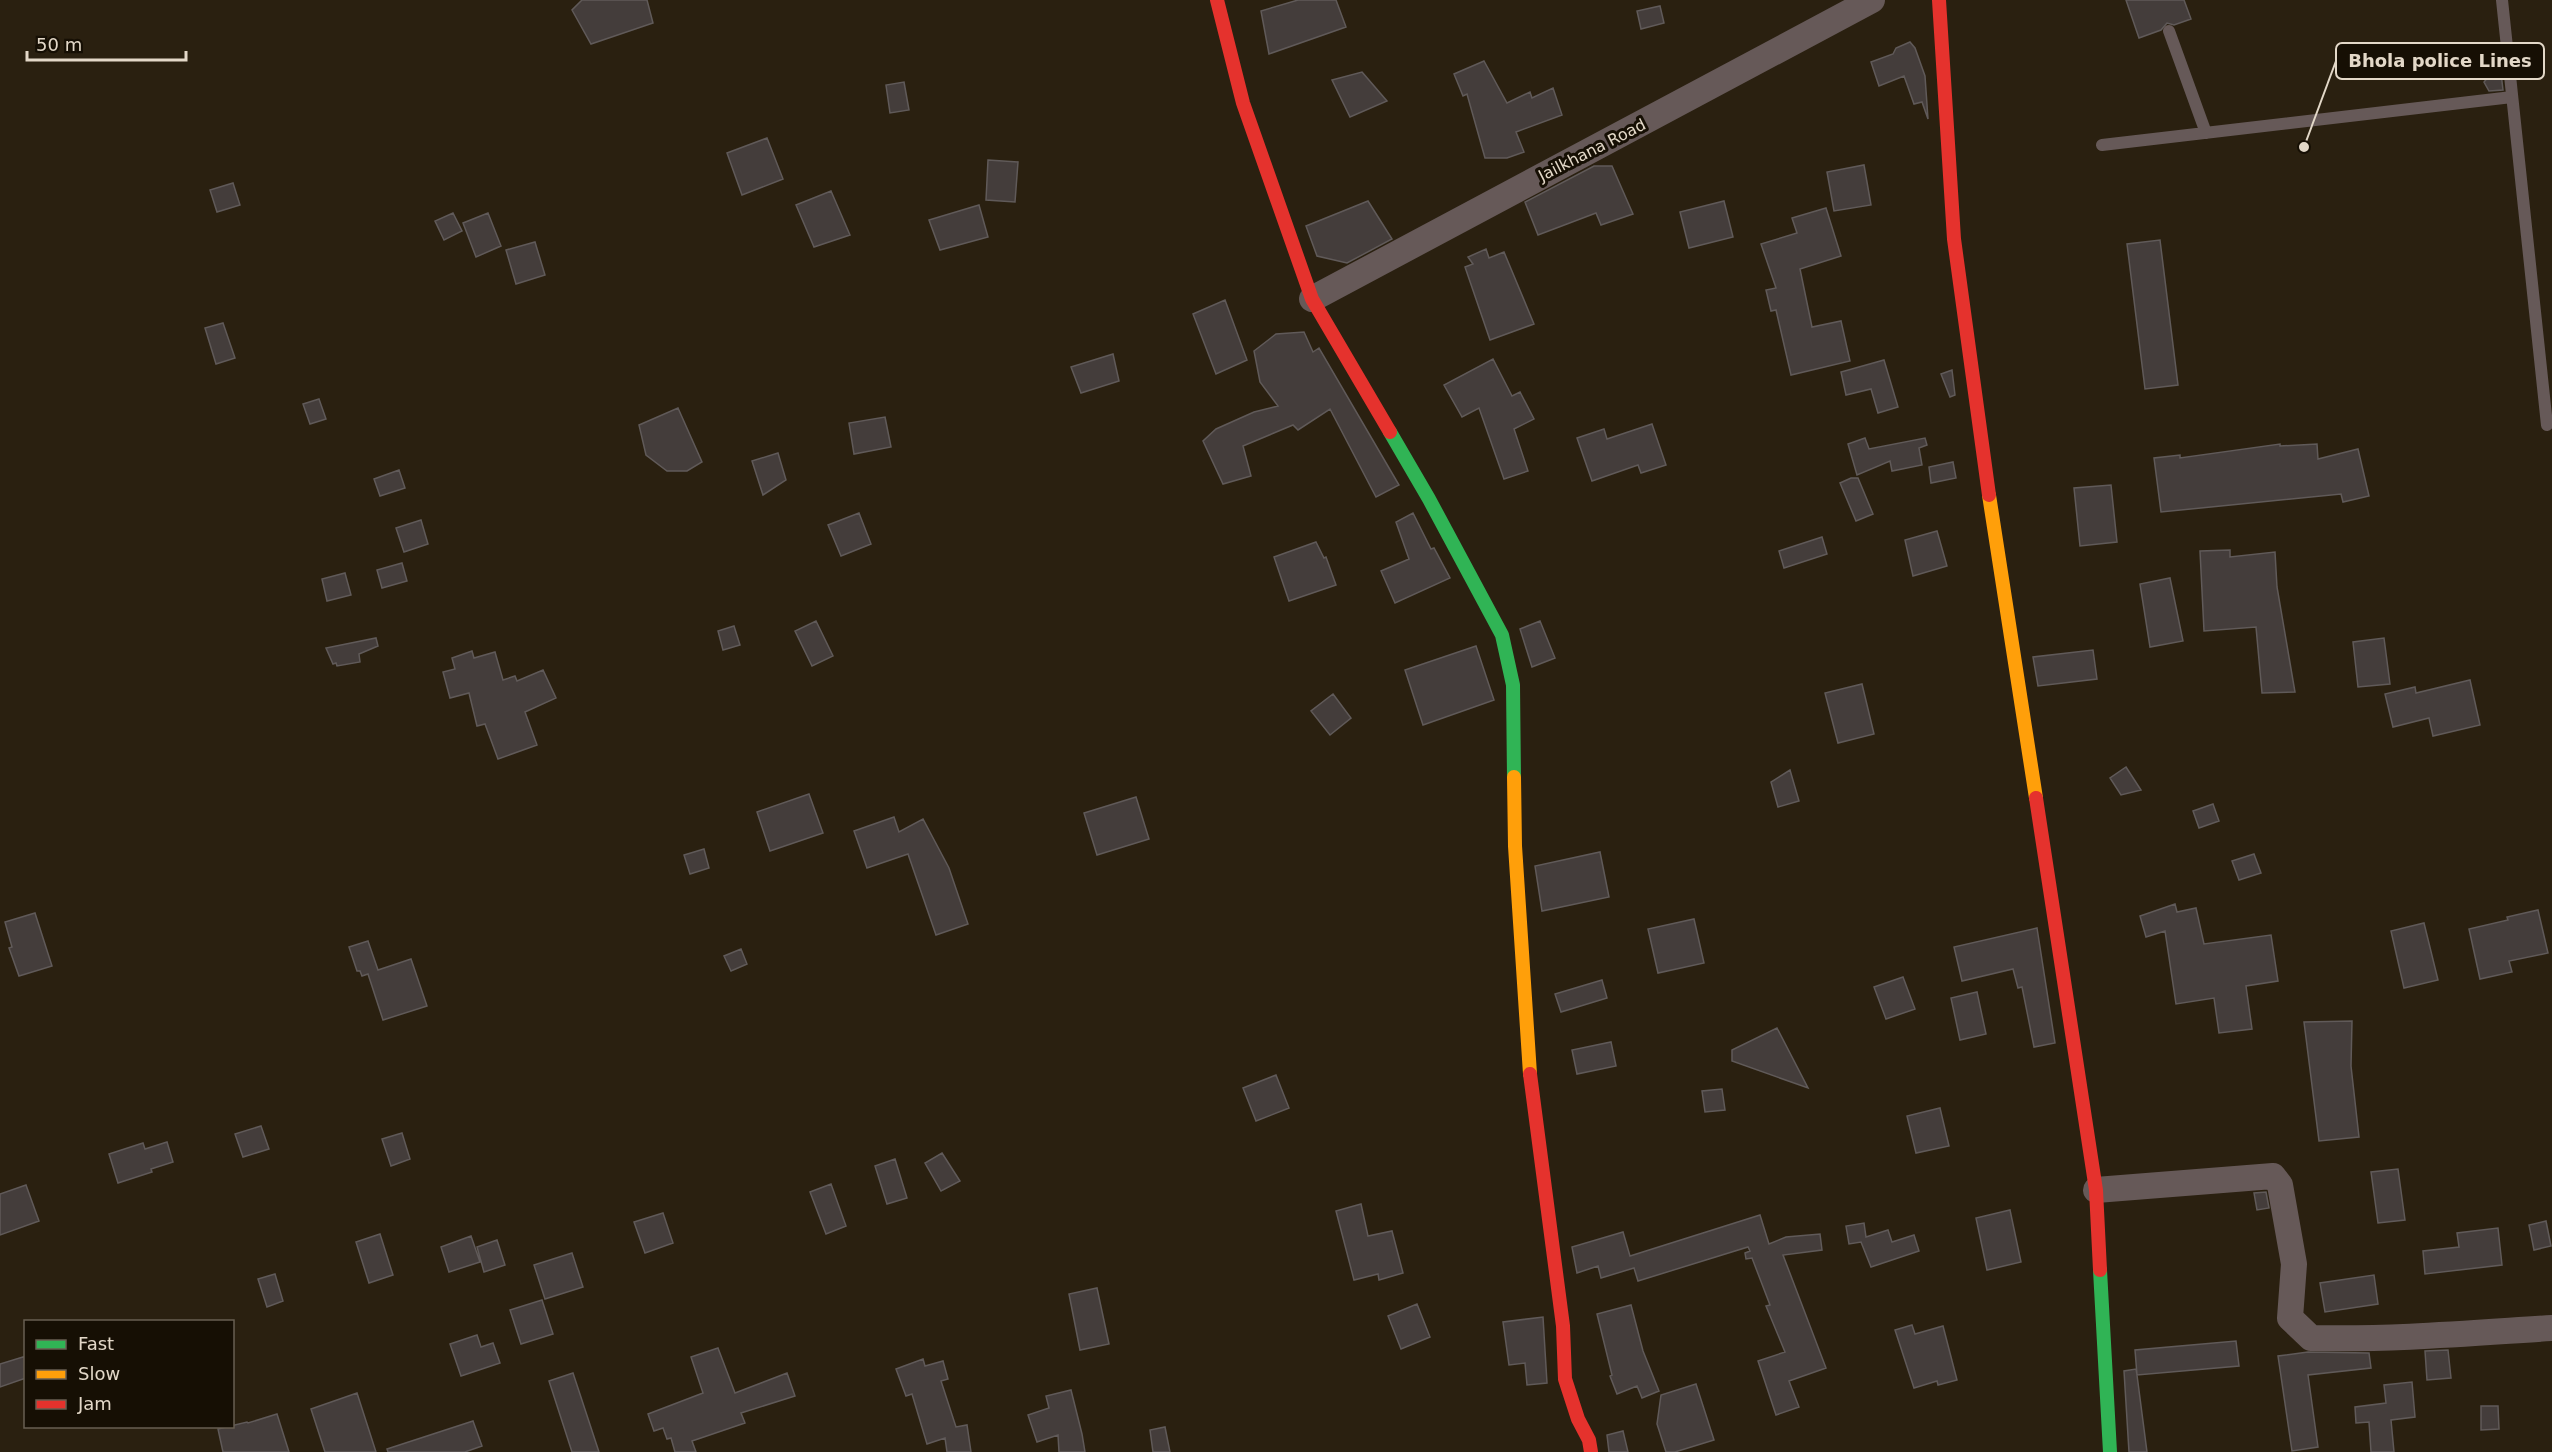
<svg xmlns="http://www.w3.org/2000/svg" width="2552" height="1452" font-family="'DejaVu Sans',sans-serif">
	<rect width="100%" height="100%" fill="#2a2010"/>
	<path fill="#443d3b" stroke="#605a59" stroke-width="1.5" d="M582,0H647L653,23L591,44L572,10Z
		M1298,0H1336L1346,27L1269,54L1261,11Z
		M2126,0H2184L2191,19L2174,25L2167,23L2161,30L2139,38Z
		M1660,6L1664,23L1641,29L1637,11Z
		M1910,42L1915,48L1925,76L1928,119L1922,102L1914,104L1904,76L1879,86L1871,62L1893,54L1896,48Z
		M1484,61L1507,103L1530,92L1532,98L1553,88L1562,115L1516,132L1524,152L1507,158H1485L1467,94L1463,96L1454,74Z
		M2494,70L2501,73L2503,90L2489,91L2484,82Z
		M1362,72L1387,101L1350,117L1332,80Z
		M904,82L909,110L890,113L886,85Z
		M767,138L783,179L742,195L727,153Z
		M988,160L1018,162L1015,202L986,200Z
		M1864,165L1871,205L1834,211L1827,172Z
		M1594,166H1612L1633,214L1601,225L1596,213L1538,235L1525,202Z
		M233,183L240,205L217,212L210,190Z
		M831,191L850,235L814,247L796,205Z
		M1368,201L1392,239L1347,263L1317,256L1306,226Z
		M1724,201L1733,237L1689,248L1680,212Z
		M979,205L988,237L940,250L929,220Z
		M1826,208L1841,256L1800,269L1812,327L1841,321L1850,361L1791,375L1776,310L1771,311L1766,290L1776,288L1761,244L1797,233L1792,218Z
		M453,213L462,231L444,240L435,221Z
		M488,213L501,246L476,257L463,223Z
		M2160,240L2178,385L2145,389L2127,244Z
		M535,242L545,275L516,284L506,250Z
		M1486,249L1489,258L1504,252L1534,324L1490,340L1465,267L1473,264L1468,257Z
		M1225,300L1247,360L1216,374L1193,314Z
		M223,323L235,358L216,364L205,328Z
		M1304,332L1313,352L1319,348L1399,485L1376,497L1330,409L1298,430L1293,425L1243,446L1251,476L1223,484L1203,441L1216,429L1254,412L1278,406L1260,382L1254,351L1276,334Z
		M1113,354L1119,381L1081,393L1071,367Z
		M1493,359L1512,396L1520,392L1534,419L1514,429L1528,471L1504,479L1479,408L1462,417L1444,385Z
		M1884,360L1898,407L1878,413L1871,389L1846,395L1841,372Z
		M1952,370L1955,395L1950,397L1941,374Z
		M319,399L326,419L310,424L303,404Z
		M678,408L702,462L687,471H667L646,455L639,425Z
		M885,417L891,447L854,454L849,423Z
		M1652,424L1666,465L1641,473L1638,465L1592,481L1577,438L1604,429L1607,439Z
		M1865,438L1869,449L1925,438L1927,445L1919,448L1922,465L1892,471L1890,461L1857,475L1848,444Z
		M2280,444V446L2317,444L2318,459L2358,449L2369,496L2343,502L2341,494L2161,512L2154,458L2180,455V458Z
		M778,453L786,480L763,495L752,461Z
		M1953,462L1956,478L1931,483L1929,467Z
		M399,470L405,488L380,496L374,479Z
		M1851,478H1858L1873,514L1856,521L1840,483Z
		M2111,485L2117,542L2080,546L2074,488Z
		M859,513L871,544L841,556L828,525Z
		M1413,513L1431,549L1434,548L1450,578L1395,603L1381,571L1409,559L1396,522Z
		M421,520L428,544L404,552L396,528Z
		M1937,531L1947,566L1913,576L1905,540Z
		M1822,537L1827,554L1784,568L1779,551Z
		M1316,542L1324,558L1326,557L1336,585L1289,601L1274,557Z
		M2230,550V557L2275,552L2277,587L2295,692L2262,693L2256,627L2204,631L2200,551Z
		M402,563L407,581L382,588L377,570Z
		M345,573L351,595L327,601L322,579Z
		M2170,578L2183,641L2150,647L2140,584Z
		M816,621L833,656L812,666L795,631Z
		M1540,621L1555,658L1532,667L1520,629Z
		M734,626L740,645L723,650L718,631Z
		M376,638L378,646L359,654L360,662L337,666L336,663L333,664L326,648Z
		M2384,638L2390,684L2358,687L2353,642Z
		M1476,646L1494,700L1423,725L1405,670Z
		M2093,650L2097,679L2038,686L2033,657Z
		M472,651L474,658L495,652L503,680L515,676L517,681L543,670L556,698L525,712L537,745L498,759L485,724L477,726L469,693L450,698L443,672L455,669L452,658Z
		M2470,680L2480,725L2433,736L2429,718L2393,727L2385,694L2415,687L2416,693Z
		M1862,684L1874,734L1838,743L1825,693Z
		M1333,694L1351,718L1330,735L1311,711Z
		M2126,767L2141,790L2121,795L2110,778Z
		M1790,770L1799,801L1778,807L1771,782Z
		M809,794L823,833L770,851L757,812Z
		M1136,797L1149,839L1097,855L1084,813Z
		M2213,804L2219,821L2199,828L2193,811Z
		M894,817L899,832L923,819L949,868L968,924L936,935L908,854L867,868L854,831Z
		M704,849L709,868L690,874L684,855Z
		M1600,852L1609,897L1542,911L1535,866Z
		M2254,854L2261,873L2239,880L2232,861Z
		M2175,904L2177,912L2196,908L2204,944L2271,935L2278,981L2246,986L2252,1029L2219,1033L2214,998L2176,1004L2165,931L2146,937L2140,916Z
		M2538,910L2548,953L2509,961L2512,972L2480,979L2469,929L2508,920L2507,917Z
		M35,913L52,966L19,976L9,948L12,947L5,922Z
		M1694,919L1704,963L1658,973L1648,929Z
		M2424,923L2438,980L2404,988L2391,931Z
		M2037,928L2055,1043L2034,1047L2022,987L2018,988L2013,969L1962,981L1954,947Z
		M368,941L378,970L411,959L427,1006L383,1020L368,974L362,976L360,971H357L349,947Z
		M741,949L747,964L731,971L724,956Z
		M1903,977L1915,1009L1886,1019L1874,987Z
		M1602,980L1607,998L1561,1012L1555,994Z
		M1977,992L1986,1034L1960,1040L1951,998Z
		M2352,1021L2351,1066L2359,1137L2319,1141L2304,1022Z
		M1777,1028L1808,1088L1732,1061V1050Z
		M1611,1042L1616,1066L1577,1074L1572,1050Z
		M1276,1075L1289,1108L1256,1121L1243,1088Z
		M1722,1089L1725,1110L1705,1112L1702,1091Z
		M1940,1108L1949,1146L1916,1153L1907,1116Z
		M261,1126L269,1149L243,1157L235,1134Z
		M402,1133L410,1159L391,1166L382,1139Z
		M167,1142L173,1162L151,1169L152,1172L118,1183L109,1154L143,1143L145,1149Z
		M942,1153L960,1181L941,1191L925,1163Z
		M895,1159L907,1198L887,1204L875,1166Z
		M2398,1169L2405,1220L2378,1223L2371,1172Z
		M831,1184L846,1226L826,1234L810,1192Z
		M26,1185L39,1221L0,1235V1194Z
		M2266,1192L2269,1208L2257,1210L2254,1193Z
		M1361,1204L1368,1236L1392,1231L1403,1273L1379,1280L1378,1274L1354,1280L1336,1211Z
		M2010,1210L2021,1262L1987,1270L1976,1218Z
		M663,1213L673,1243L645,1253L634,1222Z
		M1760,1215L1769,1244L1786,1237L1820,1234L1822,1250L1783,1255L1826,1368L1789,1381L1799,1407L1776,1415L1758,1361L1785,1352L1766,1306L1770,1305L1752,1258L1746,1259L1745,1253L1750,1251L1748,1247L1638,1281L1634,1268L1601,1278L1598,1266L1577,1273L1572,1247L1623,1232L1630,1256Z
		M2546,1221L2551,1246L2534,1250L2529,1225Z
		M1864,1223L1866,1237L1888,1230L1892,1242L1914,1235L1919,1251L1871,1267L1861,1242L1849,1244L1846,1226Z
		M2498,1228L2502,1265L2425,1274L2423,1251L2459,1247L2457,1233Z
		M380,1234L393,1275L369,1283L356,1242Z
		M471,1236L480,1262L449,1272L441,1247Z
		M497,1240L505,1265L484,1272L477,1247Z
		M572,1253L583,1287L545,1299L534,1265Z
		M275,1274L283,1301L267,1307L258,1279Z
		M2374,1275L2378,1304L2325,1312L2320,1283Z
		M1097,1288L1109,1344L1080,1350L1069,1294Z
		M542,1300L553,1334L521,1344L510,1310Z
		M1417,1304L1430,1337L1401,1349L1388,1316Z
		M1631,1305L1643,1351L1659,1391L1642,1398L1637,1386L1617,1394L1610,1376L1612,1375L1597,1314Z
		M1543,1317L1547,1383L1527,1385L1525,1363L1509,1365L1503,1322Z
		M1912,1325L1915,1334L1943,1326L1957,1380L1938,1385L1937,1381L1914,1388L1895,1330Z
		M477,1335L481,1347L493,1343L500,1363L461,1376L450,1344Z
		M2236,1341L2239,1366L2137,1375L2135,1350Z
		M718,1348L735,1393L787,1373L795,1396L741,1413L745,1423L692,1441L696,1452H675L671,1438L667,1439L663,1428L654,1431L648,1414L703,1393L691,1357Z
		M2448,1350L2451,1378L2427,1380L2425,1351Z
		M2308,1352L2369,1353L2371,1368L2308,1375L2318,1447L2292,1451L2278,1356Z
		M26,1356V1378L0,1387V1364Z
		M923,1359L925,1366L943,1361L948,1379L941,1381L956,1427L967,1425L971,1452H947L945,1438L927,1444L912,1394L906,1396L896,1369Z
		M2136,1369L2137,1375L2147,1452H2129L2124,1371Z
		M573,1373L599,1452H572L549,1381Z
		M2412,1382L2415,1417L2391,1420L2394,1452H2371L2369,1422L2356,1423L2355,1407L2386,1403L2384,1385Z
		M1696,1384L1714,1440L1675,1452H1666L1657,1424L1661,1395Z
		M1071,1390L1082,1434L1085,1452H1059L1058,1435L1037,1442L1028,1415L1049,1408L1046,1396Z
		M357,1393L376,1452H325L311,1409Z
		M2481,1406H2498L2499,1429L2481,1430Z
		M277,1414L289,1452H223L218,1429L247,1422L248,1423Z
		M473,1421L482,1446L465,1452H388L387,1449Z
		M1165,1427L1170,1452H1153L1150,1430Z
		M1623,1431L1628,1452H1609L1607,1435Z"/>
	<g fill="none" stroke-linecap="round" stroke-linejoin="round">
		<path stroke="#665958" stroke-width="12" d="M2502,0L2547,425
			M2169,31L2206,133
			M2102,145L2512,97"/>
		<path stroke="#665958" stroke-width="26" d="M1312,299L1872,0
			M2096,1190L2273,1176L2280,1185L2294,1264L2290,1318L2311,1338C2391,1340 2472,1333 2552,1328"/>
		<path stroke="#30b455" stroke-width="14" d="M1390,432L1429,499L1502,635L1513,685L1514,777
			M2100,1270L2110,1452"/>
		<path stroke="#ff9f0a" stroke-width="14" d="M1989,495L2036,798
			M1514,777L1515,846L1530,1074"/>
		<path stroke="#e5322d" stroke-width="14" d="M1217,0L1243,103L1312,299L1390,432
			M1939,0L1954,239L1989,495
			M2036,798L2096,1190L2100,1270
			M1530,1074L1563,1326L1565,1379L1578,1419L1589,1440L1591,1452"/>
	</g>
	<g text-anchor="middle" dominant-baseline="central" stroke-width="6" stroke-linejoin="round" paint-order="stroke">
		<g font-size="16" fill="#e3d8c8" stroke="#160f04">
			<text transform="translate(1592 150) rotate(-27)">Jailkhana Road</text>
		</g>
	</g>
	<path fill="none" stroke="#e3d8c8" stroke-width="2" d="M2304 147L2336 61"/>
	<circle fill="#e3d8c8" stroke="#160f04" stroke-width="2" cx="2304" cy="147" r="6"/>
	<rect fill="#160f04" stroke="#e3d8c8" stroke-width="2" x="2336" y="43" width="208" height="36" rx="6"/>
	<g font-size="18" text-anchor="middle" font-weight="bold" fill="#e3d8c8">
		<text x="2440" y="67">Bhola police Lines</text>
	</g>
	<rect x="24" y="1320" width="210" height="108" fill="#160f04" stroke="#685f52" stroke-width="1.5"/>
	<rect x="36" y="1340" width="30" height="9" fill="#30b455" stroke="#685f52" stroke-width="1.5"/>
	<text x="78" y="1350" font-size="18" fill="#e3d8c8">Fast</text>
	<rect x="36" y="1370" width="30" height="9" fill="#ff9f0a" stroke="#685f52" stroke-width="1.5"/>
	<text x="78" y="1380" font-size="18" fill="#e3d8c8">Slow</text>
	<rect x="36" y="1400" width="30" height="9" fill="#e5322d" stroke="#685f52" stroke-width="1.5"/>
	<text x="78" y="1410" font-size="18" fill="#e3d8c8">Jam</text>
	<path d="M27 51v9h159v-9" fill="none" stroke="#e3d8c8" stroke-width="3"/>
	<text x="36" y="51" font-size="18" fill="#e3d8c8" stroke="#160f04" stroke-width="4.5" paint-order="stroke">50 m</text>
</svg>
